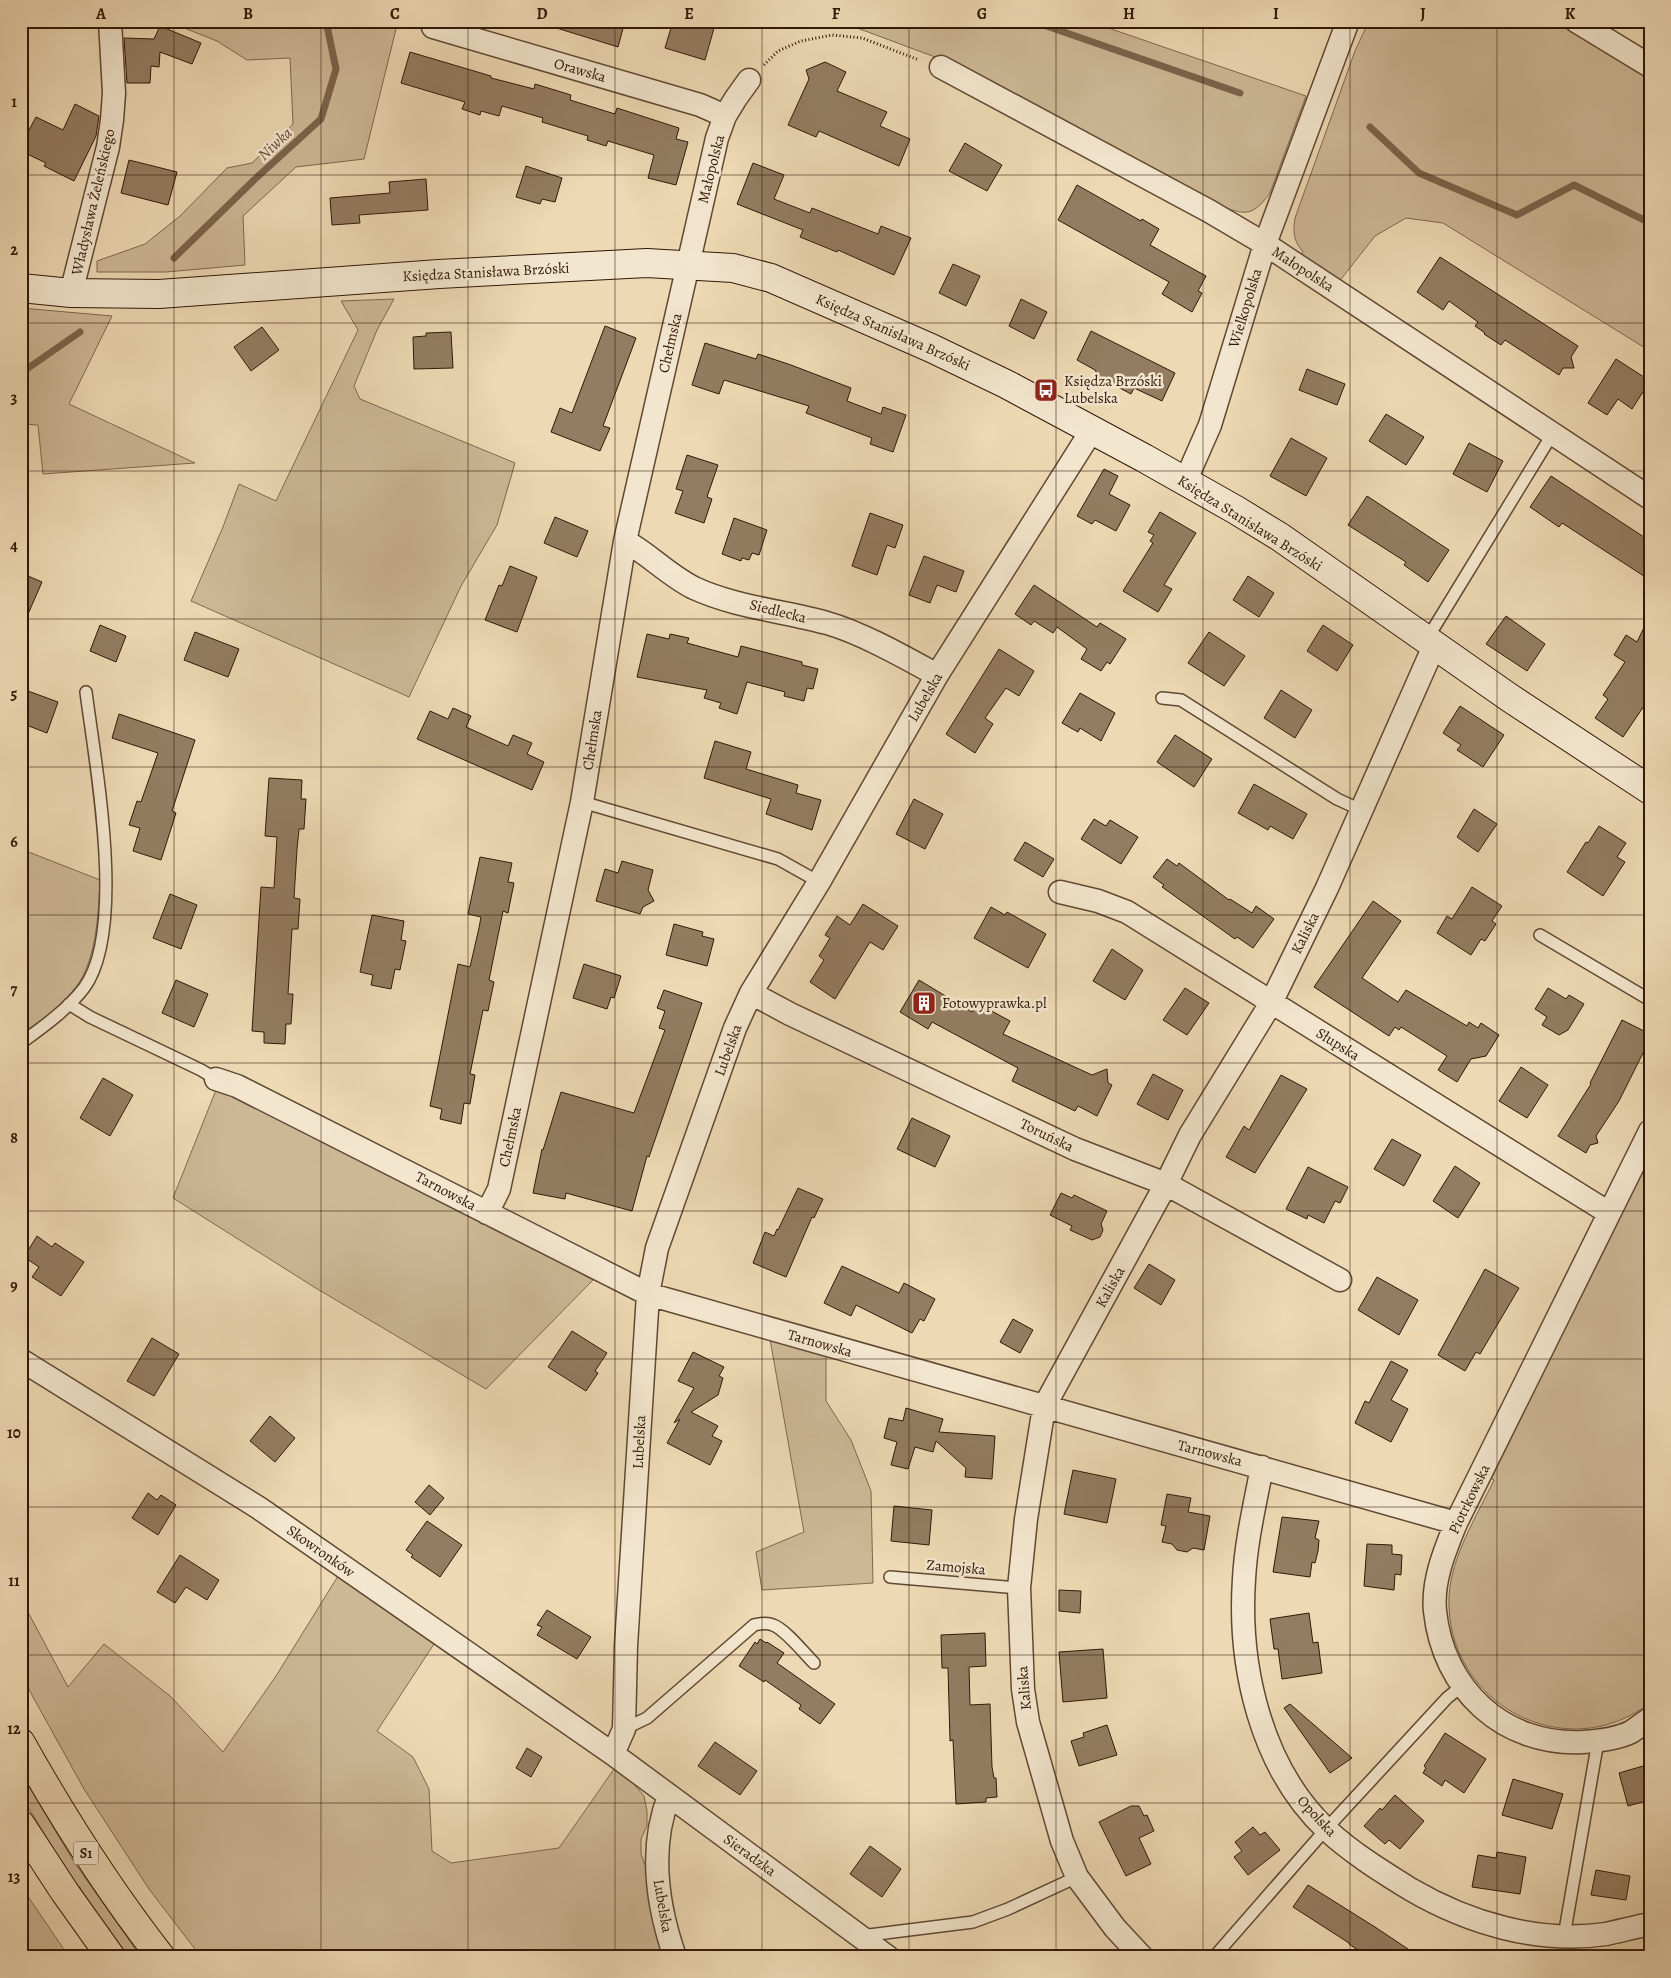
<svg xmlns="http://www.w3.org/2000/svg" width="1671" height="1978" font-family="Alegreya,serif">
	<rect width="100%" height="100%" fill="#edd9b3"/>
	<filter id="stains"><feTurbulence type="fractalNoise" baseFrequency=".004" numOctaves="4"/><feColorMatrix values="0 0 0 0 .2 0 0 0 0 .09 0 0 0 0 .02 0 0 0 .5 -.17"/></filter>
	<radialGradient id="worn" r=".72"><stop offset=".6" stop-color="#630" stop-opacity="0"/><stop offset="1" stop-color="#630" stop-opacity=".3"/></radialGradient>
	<path fill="#cdb896" stroke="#7f684f" d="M159,21H398L364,159L296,167L243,216L245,265L166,272H97V261L145,244L180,216L227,168L252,163L293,124L290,58L247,60L217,41L174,24Z
		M828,21H1088L1306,96L1270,193C1251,219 1244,214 1217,205L943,60L860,29Z
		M1369,21H1565L1650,73V351L1443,223L1406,218L1375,236L1338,283L1300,257L1303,252C1293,240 1293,232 1295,218L1355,51Z
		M394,299L377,330L354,386L360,399L515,463L497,525L461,586L409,697L191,601L223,527L239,484L276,501L358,330L341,301Z
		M21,308L112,316L69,404L195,463L43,474L38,425L21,424Z
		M21,849L100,880C98,916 97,965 71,993C57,1009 39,1022 21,1034Z
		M218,1085L407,1180L593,1280L486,1389L314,1287L173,1198Z
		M1650,1151V1703C1565,1768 1445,1703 1449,1597C1451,1556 1477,1516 1494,1480L1488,1477Z
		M770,1339L826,1355V1401L851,1440L871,1491L873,1583L762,1590L756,1552L804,1532Z
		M338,1576L434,1644L377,1731L413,1757L429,1789L432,1851L451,1863L559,1848L614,1769L633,1783L644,1796L647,1811V1826L641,1839V1854L651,1881L669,1957H201L149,1889L84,1789L33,1697L21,1673V1599L68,1687L104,1644L170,1696L223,1752L276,1676Z
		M21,1773L74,1862L141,1957H128L80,1891V1887H77L26,1804L25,1800L21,1797Z
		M21,1886L69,1957H21Z"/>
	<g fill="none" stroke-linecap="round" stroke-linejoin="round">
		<path stroke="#7b644c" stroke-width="7" d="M1032,21L1240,93
			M1370,127L1419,173L1517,215L1574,185L1650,223
			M174,258L254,180L321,119L336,69L326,21
			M21,373L80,332"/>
	</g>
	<path fill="#937c61" stroke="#311808" d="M551,21H625L618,47L550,26Z
		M673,21H716L705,60L665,48Z
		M160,26L201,43L192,64L160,52L159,67L151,66L150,83H127L124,38L154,39Z
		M410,52L491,76V78L534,89L535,84L571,95L570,100L615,114L617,108L679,128L676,139L688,142L676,185L648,178L654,155L608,141L606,146L587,140L588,136L542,122L543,118L502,106L499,116L481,111L480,115L462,109L465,102L401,83Z
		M825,62L846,72L837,91L887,112L880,126L910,139L899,166L819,131L816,137L788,125L809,79L806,70Z
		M75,104L99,116L96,136L74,181L44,166L46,163L21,151V145L36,117L63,130Z
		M965,143L1002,165L987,191L949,171Z
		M129,160L177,172L168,205L121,193Z
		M753,163L784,175L774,199L810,213L812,208L878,234L881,226L911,238L894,275L838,250L837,252L800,237L803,230L737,204Z
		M526,166L562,178L555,202L542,199L540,204L516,197Z
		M426,179L428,210L359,215L360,223L332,225L330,198L390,193L389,182Z
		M1077,185L1141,221L1142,219L1159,229L1150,245L1206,276L1198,291L1202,293L1192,312L1162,294L1169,282L1058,220Z
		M1440,257L1578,346L1571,357L1574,368H1563L1559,375L1505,340L1501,345L1484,334L1485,333L1475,326L1478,322L1449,301L1443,310L1417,292Z
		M953,264L980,276L966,306L939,293Z
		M1021,299L1047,312L1034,339L1009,326Z
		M605,326L636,338L603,426L610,428L600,451L551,432L560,408L572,413Z
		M262,327L279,350L251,371L234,347Z
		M1091,331L1175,373L1162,401L1134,388L1131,394L1099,377L1095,370L1077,360Z
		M451,332L453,368L414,369L413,337L426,336V333Z
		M705,343L756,359L758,354L791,365L851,388L847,401L881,414L883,407L906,415L893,452L870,444L872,438L806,413L809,406L724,380L719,394L692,385Z
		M1616,359L1650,381L1632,409L1618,399L1607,415L1588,403Z
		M1307,369L1345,384L1337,405L1299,390Z
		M1386,414L1424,437L1406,465L1369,441Z
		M1291,438L1327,458L1306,496L1270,476Z
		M1469,443L1503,461L1487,492L1453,474Z
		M687,455L718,465L707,497L712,499L704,523L675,513L683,491L676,489Z
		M1104,469L1118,476L1109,494L1130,505L1116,531L1095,520L1092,524L1077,516Z
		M1551,476L1650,541V580L1562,523L1559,527L1530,507Z
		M1367,496L1449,550L1428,582L1404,565L1406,562L1348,525Z
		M1160,512L1196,533L1164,585L1172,589L1158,612L1123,591L1153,543L1150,541L1154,535L1148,532Z
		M870,513L903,525L895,548L887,545L877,575L852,566Z
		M555,517L588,531L577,557L544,543Z
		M734,518L767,530L759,555L752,553L749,560L742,558L741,561L722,554Z
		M924,556L964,571L956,592L937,585L930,603L909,595Z
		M510,566L537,577L517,632L485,620L499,585L502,586Z
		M21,573L42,582L21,630Z
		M1248,576L1274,593L1259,617L1233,600Z
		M1034,585L1097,627L1100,623L1126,639L1110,664L1107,662L1101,671L1081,659L1087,649L1057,627L1053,633L1034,621L1031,625L1015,614Z
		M1650,615V697L1623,737L1595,718L1608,699L1603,695L1625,662L1614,655L1626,635L1637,642Z
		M1506,616L1545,644L1527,671L1486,644Z
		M100,625L126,636L116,662L90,651Z
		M1323,625L1353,645L1337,671L1307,651Z
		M195,632L239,649L228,677L184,660Z
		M1209,632L1245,656L1224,686L1188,663Z
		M647,634L669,639L670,634L689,638L687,643L738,657L741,646L802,662V665L818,669L813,689L807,688L804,701L784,696L785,692L747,682L737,714L719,708L721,703L704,698L707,690L637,677Z
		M999,649L1034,671L1019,696L1006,688L985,718L993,724L975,753L946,734Z
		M1281,690L1312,710L1295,738L1264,718Z
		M28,691L58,702L47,733L21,723V695L26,697Z
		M1080,693L1115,713L1101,741L1080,728L1078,732L1062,723Z
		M1460,706L1504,735L1483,767L1457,750L1461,745L1443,733Z
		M453,708L471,716L466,727L508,746L513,735L532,743L527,754L544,762L532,790L417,739L430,711L448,719Z
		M119,714L195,740L172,811L176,813L161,860L133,851L140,828L129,825L137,801L141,802L158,753L112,738Z
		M1175,735L1212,759L1194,787L1157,762Z
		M715,741L751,752L746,769L798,785L796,793L821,800L812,830L766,814L771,799L704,778Z
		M269,778L302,780L301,799H306L304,829H299L297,849L294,898L300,899L298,929H292L288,994H293L291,1024H286L285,1044L264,1043V1032L252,1031L261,887L274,888L277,837L265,836Z
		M1254,784L1307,814L1293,839L1270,826L1268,830L1238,813Z
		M914,799L943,814L925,849L896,834Z
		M1474,809L1497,824L1478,852L1457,837Z
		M1094,819L1106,826L1110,820L1138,837L1121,864L1081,839Z
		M1599,826L1626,843L1617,857L1625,862L1603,896L1567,872L1586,842L1588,843Z
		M1025,842L1054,859L1043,877L1014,860Z
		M480,857L512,863L508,882L514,883L508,913L503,911L489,980L494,982L488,1011L483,1010L470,1074L475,1075L470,1104L464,1103L461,1124L440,1119L442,1109L430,1106L458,964L470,967L479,928L481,917L468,914Z
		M1167,859L1177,866L1179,863L1229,900L1230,899L1252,913L1256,906L1274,919L1253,948L1237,937L1235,939L1162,887L1164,885L1153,877Z
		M622,861L653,870L648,890L654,901L643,907L640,914L596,901L605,869L618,873Z
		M1472,887L1502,906L1492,921L1496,924L1485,941L1481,939L1471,955L1437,933L1447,916L1452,919Z
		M170,894L197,905L181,949L153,938Z
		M1373,901L1401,921L1362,978L1398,1002L1406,990L1467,1026L1469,1022L1478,1028L1481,1023L1499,1035L1486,1056L1471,1059L1457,1082L1438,1070L1447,1056L1401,1027L1399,1030L1395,1027L1389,1036L1314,987Z
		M863,904L898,926L883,950L870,942L835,999L810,982L824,960L819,956L830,938L825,935L837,916L850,925Z
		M991,907L1005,915L1007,912L1046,934L1028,968L974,938Z
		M372,915L404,921L401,940L406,941L400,970L395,969L391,989L371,985L373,975L360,972Z
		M674,924L703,932L702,936L714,939L707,966L666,955Z
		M1112,949L1143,970L1125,1000L1093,981Z
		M584,964L621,976L614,998L611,997L607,1009L573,998Z
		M176,980L208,994L194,1027L162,1013Z
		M919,980L972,1012L977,1003L1010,1021L1003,1034L1092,1075L1107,1069L1108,1083L1112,1085L1097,1116L1078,1106L1075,1111L1012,1081L1018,1068L932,1022L928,1029L900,1012Z
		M1185,988L1209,1003L1187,1035L1163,1020Z
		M1548,988L1566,999L1569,995L1584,1004L1568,1030L1559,1035L1542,1025L1547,1017L1535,1009Z
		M664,990L702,1003L649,1157L647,1156L632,1211L566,1193L565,1199L533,1193L542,1149L543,1150L561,1092L634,1113L665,1030L659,1028L665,1011L657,1008Z
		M1622,1020L1650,1034V1039L1619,1101L1596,1136L1598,1143L1590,1145L1586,1153L1558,1136L1591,1084L1590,1083Z
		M1521,1067L1548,1085L1527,1118L1499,1101Z
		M1153,1074L1183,1090L1168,1120L1137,1104Z
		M1281,1075L1307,1089L1255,1173L1226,1157L1244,1126L1249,1130Z
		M103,1078L133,1095L110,1136L80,1118Z
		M912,1118L950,1136L935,1167L897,1149Z
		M1392,1139L1421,1155L1404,1186L1374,1169Z
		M1455,1166L1480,1183L1458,1218L1433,1201Z
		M1308,1167L1348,1187L1340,1203L1335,1201L1324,1223L1308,1215L1307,1219L1286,1209Z
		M798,1188L823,1199L814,1218L812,1217L786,1277L753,1263L765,1232L774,1236L777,1229L778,1230Z
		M1061,1193L1072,1198L1074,1195L1107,1211L1101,1224L1103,1230L1100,1237L1092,1240L1070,1230L1072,1226L1050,1215Z
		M37,1236L52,1247L55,1243L84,1262L61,1296L32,1277L39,1267L24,1257Z
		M1149,1264L1175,1280L1161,1305L1134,1288Z
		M842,1266L899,1293L904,1283L935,1299L924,1321L920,1319L912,1333L856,1305L851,1316L824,1303Z
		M1485,1269L1519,1288L1480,1354L1476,1352L1465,1371L1438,1355Z
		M1377,1277L1418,1300L1399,1335L1358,1310Z
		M1013,1319L1033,1330L1020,1353L1000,1342Z
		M572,1331L607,1353L595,1371L598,1373L586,1391L548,1367Z
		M152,1338L179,1354L154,1396L127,1381Z
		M693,1352L724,1367L719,1376L723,1378L718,1395L691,1412L718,1426L712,1436L722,1441L710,1465L667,1443L680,1419L674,1423L694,1388L678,1381Z
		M1391,1361L1408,1370L1391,1400L1408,1409L1391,1442L1355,1423L1365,1401L1369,1403Z
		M906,1408L943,1419L939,1432L995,1436L992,1479L965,1477L966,1468L936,1441L933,1452L915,1447L908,1469L891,1465L897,1442L884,1438L889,1418L903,1421Z
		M270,1416L295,1438L275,1462L250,1441Z
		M1073,1470L1116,1479L1107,1523L1064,1514Z
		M429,1485L444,1498L430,1515L415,1502Z
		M148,1493L157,1500L161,1495L176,1505L158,1535L132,1518Z
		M1167,1494L1191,1498L1188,1512L1210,1516L1204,1550L1193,1548L1187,1552L1177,1550L1172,1544L1162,1542L1166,1526L1161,1525Z
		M894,1506L932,1510L929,1545L891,1541Z
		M1282,1517L1319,1521L1315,1538L1319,1540L1318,1551L1315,1563L1312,1562L1310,1577L1273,1572Z
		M427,1521L462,1545L440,1577L411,1557L413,1555L406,1550Z
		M1367,1544L1392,1545V1554L1402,1555L1401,1575L1395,1574L1394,1590L1364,1586Z
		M180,1555L219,1580L207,1600L186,1587L175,1603L157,1592Z
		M1059,1590L1081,1591L1080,1613L1059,1611Z
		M547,1610L591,1637L577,1659L537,1635L542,1627L537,1625Z
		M1309,1613L1313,1643L1318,1642L1322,1673L1282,1679L1278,1649H1274L1270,1619Z
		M985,1633L986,1666L969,1667L970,1705L990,1704L992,1767L994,1778H996L997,1797L986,1798V1802L956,1804L953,1740L950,1741L948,1668H942L941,1635Z
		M760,1639L766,1643L767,1642L784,1653L777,1663L835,1704L820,1724L799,1709L801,1705L765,1680L764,1682L739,1666L755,1642L757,1644Z
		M1103,1649L1107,1698L1063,1702L1059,1652Z
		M1290,1704L1352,1758L1330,1773L1284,1708Z
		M1107,1725L1117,1755L1079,1766L1071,1741L1084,1737L1083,1733Z
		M1445,1733L1486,1759L1464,1793L1445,1780L1442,1786L1423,1773L1426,1768L1424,1766Z
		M715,1742L757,1771L740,1795L698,1766Z
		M527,1748L542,1757L531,1777L516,1768Z
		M1650,1764V1800L1628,1806L1619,1773Z
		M1513,1779L1563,1794L1552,1829L1502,1815Z
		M1395,1795L1424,1821L1400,1849L1389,1840L1385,1844L1364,1826L1380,1808L1382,1810Z
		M1131,1806H1139L1144,1816L1147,1815L1154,1831L1139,1838L1151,1864L1126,1876L1099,1822Z
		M1253,1827L1260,1835L1265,1832L1280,1850L1248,1875L1234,1857L1242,1851L1235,1842Z
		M870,1846L901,1869L882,1897L850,1874Z
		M1497,1852L1526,1857L1520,1894L1472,1887L1478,1855L1496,1858Z
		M1596,1870L1630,1876L1626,1900L1591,1895Z
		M1308,1885L1375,1927L1420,1957H1368L1349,1944V1943L1293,1907Z"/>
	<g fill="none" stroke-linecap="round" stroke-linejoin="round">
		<g stroke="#604833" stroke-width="14">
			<path id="lane" d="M1427,639L1553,433
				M1162,698L1181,700L1337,799L1361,810
				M582,802L778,859L819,882
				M1540,935L1650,1000
				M69,1004L90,1017L201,1070L216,1079
				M21,1043C43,1027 67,1010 84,988C127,930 95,763 86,692
				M890,1577L1019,1588
				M624,1729L647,1718L754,1625C760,1624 766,1622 773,1625C786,1630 803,1652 814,1663
				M861,1936L973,1922L1008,1909L1077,1877
				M1564,1936L1598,1741
				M1214,1957L1326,1829L1447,1698L1463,1685"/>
		</g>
		<g stroke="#604833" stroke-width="25">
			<path id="street" d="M1576,21L1650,66
				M433,27L700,105L725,116
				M941,67L1209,211L1265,244L1650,498
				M71,293L108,147L112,120L114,93L110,21
				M1185,482L1210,425L1265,244L1348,21
				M625,541C649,554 668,575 694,588C735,607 783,611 827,623C862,633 904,657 937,675
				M1060,892L1098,901L1127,912L1609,1213
				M751,993L790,1014L1075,1149L1166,1184L1340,1280
				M216,1079L237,1086L648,1294L1456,1523
				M1650,1131L1456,1523C1445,1550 1432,1581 1435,1611C1443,1689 1503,1746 1583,1742C1598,1741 1617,1739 1631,1732C1637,1728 1643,1723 1650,1719
				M487,1213L499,1189L582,802L625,541L717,138L725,116L736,98L749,80
				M21,1360L259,1508L613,1754L888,1957
				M1262,1467C1255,1504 1246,1541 1244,1579C1238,1667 1261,1768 1327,1830C1352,1853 1381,1871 1410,1889C1468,1923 1538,1944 1606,1934C1620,1931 1635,1927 1650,1924
				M613,1754L624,1729L626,1646L648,1294L657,1248L735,1028L751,993L819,882L937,675L1092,430
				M669,1796C649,1847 657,1905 675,1957
				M1142,1957L1115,1928L1077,1877L1062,1841L1028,1722L1023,1689L1019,1588L1026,1519L1044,1407L1166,1184L1190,1135L1271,1003L1327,888L1434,646"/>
		</g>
		<g stroke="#311808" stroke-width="30">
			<path id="secondary" d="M21,288L71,293L159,294L439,274L647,263L733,268L771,278L931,348L1006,384L1144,458L1236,510L1280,537L1510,698L1650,790"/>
		</g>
		<g stroke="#311808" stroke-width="30">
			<path id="highway" d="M21,1743C63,1818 108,1889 161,1957
				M21,1825L64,1891L111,1957"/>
		</g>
		<path stroke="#311808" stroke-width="3" stroke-dasharray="1 2.5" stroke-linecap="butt" d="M764,65L778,51L801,41L832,35L862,38L919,60"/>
		<use href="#lane" stroke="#f3e6ce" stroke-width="11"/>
		<use href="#street" stroke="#f3e6ce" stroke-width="22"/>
		<use href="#secondary" stroke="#f3e6ce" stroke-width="28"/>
		<use href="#highway" stroke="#edd9b3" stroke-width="28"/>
	</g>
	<path fill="none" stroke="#311808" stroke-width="1" stroke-opacity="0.55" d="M174,21V1957M321,21V1957M468,21V1957M615,21V1957M762,21V1957M909,21V1957M1056,21V1957M1203,21V1957M1350,21V1957M1497,21V1957M21,175H1650M21,323H1650M21,471H1650M21,619H1650M21,767H1650M21,915H1650M21,1063H1650M21,1211H1650M21,1359H1650M21,1507H1650M21,1655H1650M21,1803H1650"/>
	<defs>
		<g id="bus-square" transform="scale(1.25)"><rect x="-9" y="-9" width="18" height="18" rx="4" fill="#8f2418" stroke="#f3e6ce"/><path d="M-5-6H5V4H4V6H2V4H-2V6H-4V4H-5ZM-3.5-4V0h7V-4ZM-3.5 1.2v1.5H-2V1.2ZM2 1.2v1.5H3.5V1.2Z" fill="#fff"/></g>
		<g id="building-square" transform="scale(1.25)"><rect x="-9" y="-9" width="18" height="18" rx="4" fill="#8f2418" stroke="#f3e6ce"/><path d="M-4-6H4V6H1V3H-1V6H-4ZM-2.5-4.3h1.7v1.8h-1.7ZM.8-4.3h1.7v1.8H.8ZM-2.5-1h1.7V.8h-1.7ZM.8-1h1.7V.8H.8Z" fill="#fff"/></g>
	</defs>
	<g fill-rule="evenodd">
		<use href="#bus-square" x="1046" y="390"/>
		<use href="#building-square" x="924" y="1003"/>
	</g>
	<g text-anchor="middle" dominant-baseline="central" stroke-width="5" stroke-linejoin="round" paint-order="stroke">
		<rect fill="#f3e6ce" stroke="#6b5643" stroke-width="1" x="73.5" y="1841.5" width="25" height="23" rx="4"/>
		<g font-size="14" font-weight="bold" fill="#311808">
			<text x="86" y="1853">S1</text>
		</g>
		<g font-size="15" fill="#311808" stroke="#f3e6ce">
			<text transform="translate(580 70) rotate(16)">Orawska</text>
			<text transform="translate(711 169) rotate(-76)">Małopolska</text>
			<text transform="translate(93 202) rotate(-77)">Władysława Żeleńskiego</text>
			<text transform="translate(1303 269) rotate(33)">Małopolska</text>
			<text transform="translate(486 272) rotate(-3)">Księdza Stanisława Brzóski</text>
			<text transform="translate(1245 308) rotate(-73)">Wielkopolska</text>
			<text transform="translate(893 332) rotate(24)">Księdza Stanisława Brzóski</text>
			<text transform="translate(670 343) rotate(-77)">Chełmska</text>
			<text transform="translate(1250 523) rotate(32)">Księdza Stanisława Brzóski</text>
			<text transform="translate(778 611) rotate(14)">Siedlecka</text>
			<text transform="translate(925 697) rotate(-60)">Lubelska</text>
			<text transform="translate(592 740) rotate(-81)">Chełmska</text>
			<text transform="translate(1305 933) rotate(-64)">Kaliska</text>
			<text transform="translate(1338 1044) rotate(32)">Słupska</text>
			<text transform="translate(728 1050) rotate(-70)">Lubelska</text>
			<text transform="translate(1047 1135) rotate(26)">Toruńska</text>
			<text transform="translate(510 1137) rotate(-78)">Chełmska</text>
			<text transform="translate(446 1191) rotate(28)">Tarnowska</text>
			<text transform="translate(1110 1287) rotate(-61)">Kaliska</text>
			<text transform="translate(820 1343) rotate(16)">Tarnowska</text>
			<text transform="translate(639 1442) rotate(-87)">Lubelska</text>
			<text transform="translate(1210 1453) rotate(15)">Tarnowska</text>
			<text transform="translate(1469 1499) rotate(-64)">Piotrkowska</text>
			<text transform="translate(321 1551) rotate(35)">Skowronków</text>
			<text transform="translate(956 1567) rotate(5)">Zamojska</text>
			<text transform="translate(1024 1688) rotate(-95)">Kaliska</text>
			<text transform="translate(1317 1816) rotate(47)">Opolska</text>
			<text transform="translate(750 1855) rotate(36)">Sieradzka</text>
			<text transform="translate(663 1906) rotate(80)">Lubelska</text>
		</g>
		<g font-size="15" fill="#311808" stroke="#f3e6ce" text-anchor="start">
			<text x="1064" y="381">Księdza Brzóski<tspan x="1064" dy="17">Lubelska</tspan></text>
			<text x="942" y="1003">Fotowyprawka.pl</text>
		</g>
		<g font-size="16" font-style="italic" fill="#634b35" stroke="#f3e6ce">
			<text transform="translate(275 144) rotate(-43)">Niwka</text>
		</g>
	</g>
	<rect width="1671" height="1978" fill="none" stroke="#edd9b3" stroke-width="55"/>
	<rect x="28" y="28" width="1616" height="1922" fill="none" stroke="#311808" stroke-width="2"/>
	<g font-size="16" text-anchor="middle" font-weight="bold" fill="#311808">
		<text x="101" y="19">A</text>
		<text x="248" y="19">B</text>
		<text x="395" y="19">C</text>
		<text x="542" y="19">D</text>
		<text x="689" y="19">E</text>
		<text x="836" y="19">F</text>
		<text x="982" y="19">G</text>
		<text x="1129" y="19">H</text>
		<text x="1276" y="19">I</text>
		<text x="1423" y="19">J</text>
		<text x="1570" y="19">K</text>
		<text x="14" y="107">1</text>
		<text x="14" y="255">2</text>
		<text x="14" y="403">3</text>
		<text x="14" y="551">4</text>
		<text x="14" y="699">5</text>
		<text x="14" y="847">6</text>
		<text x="14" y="995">7</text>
		<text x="14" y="1143">8</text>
		<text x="14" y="1291">9</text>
		<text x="14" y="1438">10</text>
		<text x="14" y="1586">11</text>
		<text x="14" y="1734">12</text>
		<text x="14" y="1882">13</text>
	</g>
	<rect width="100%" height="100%" filter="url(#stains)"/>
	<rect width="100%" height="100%" fill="url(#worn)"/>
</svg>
